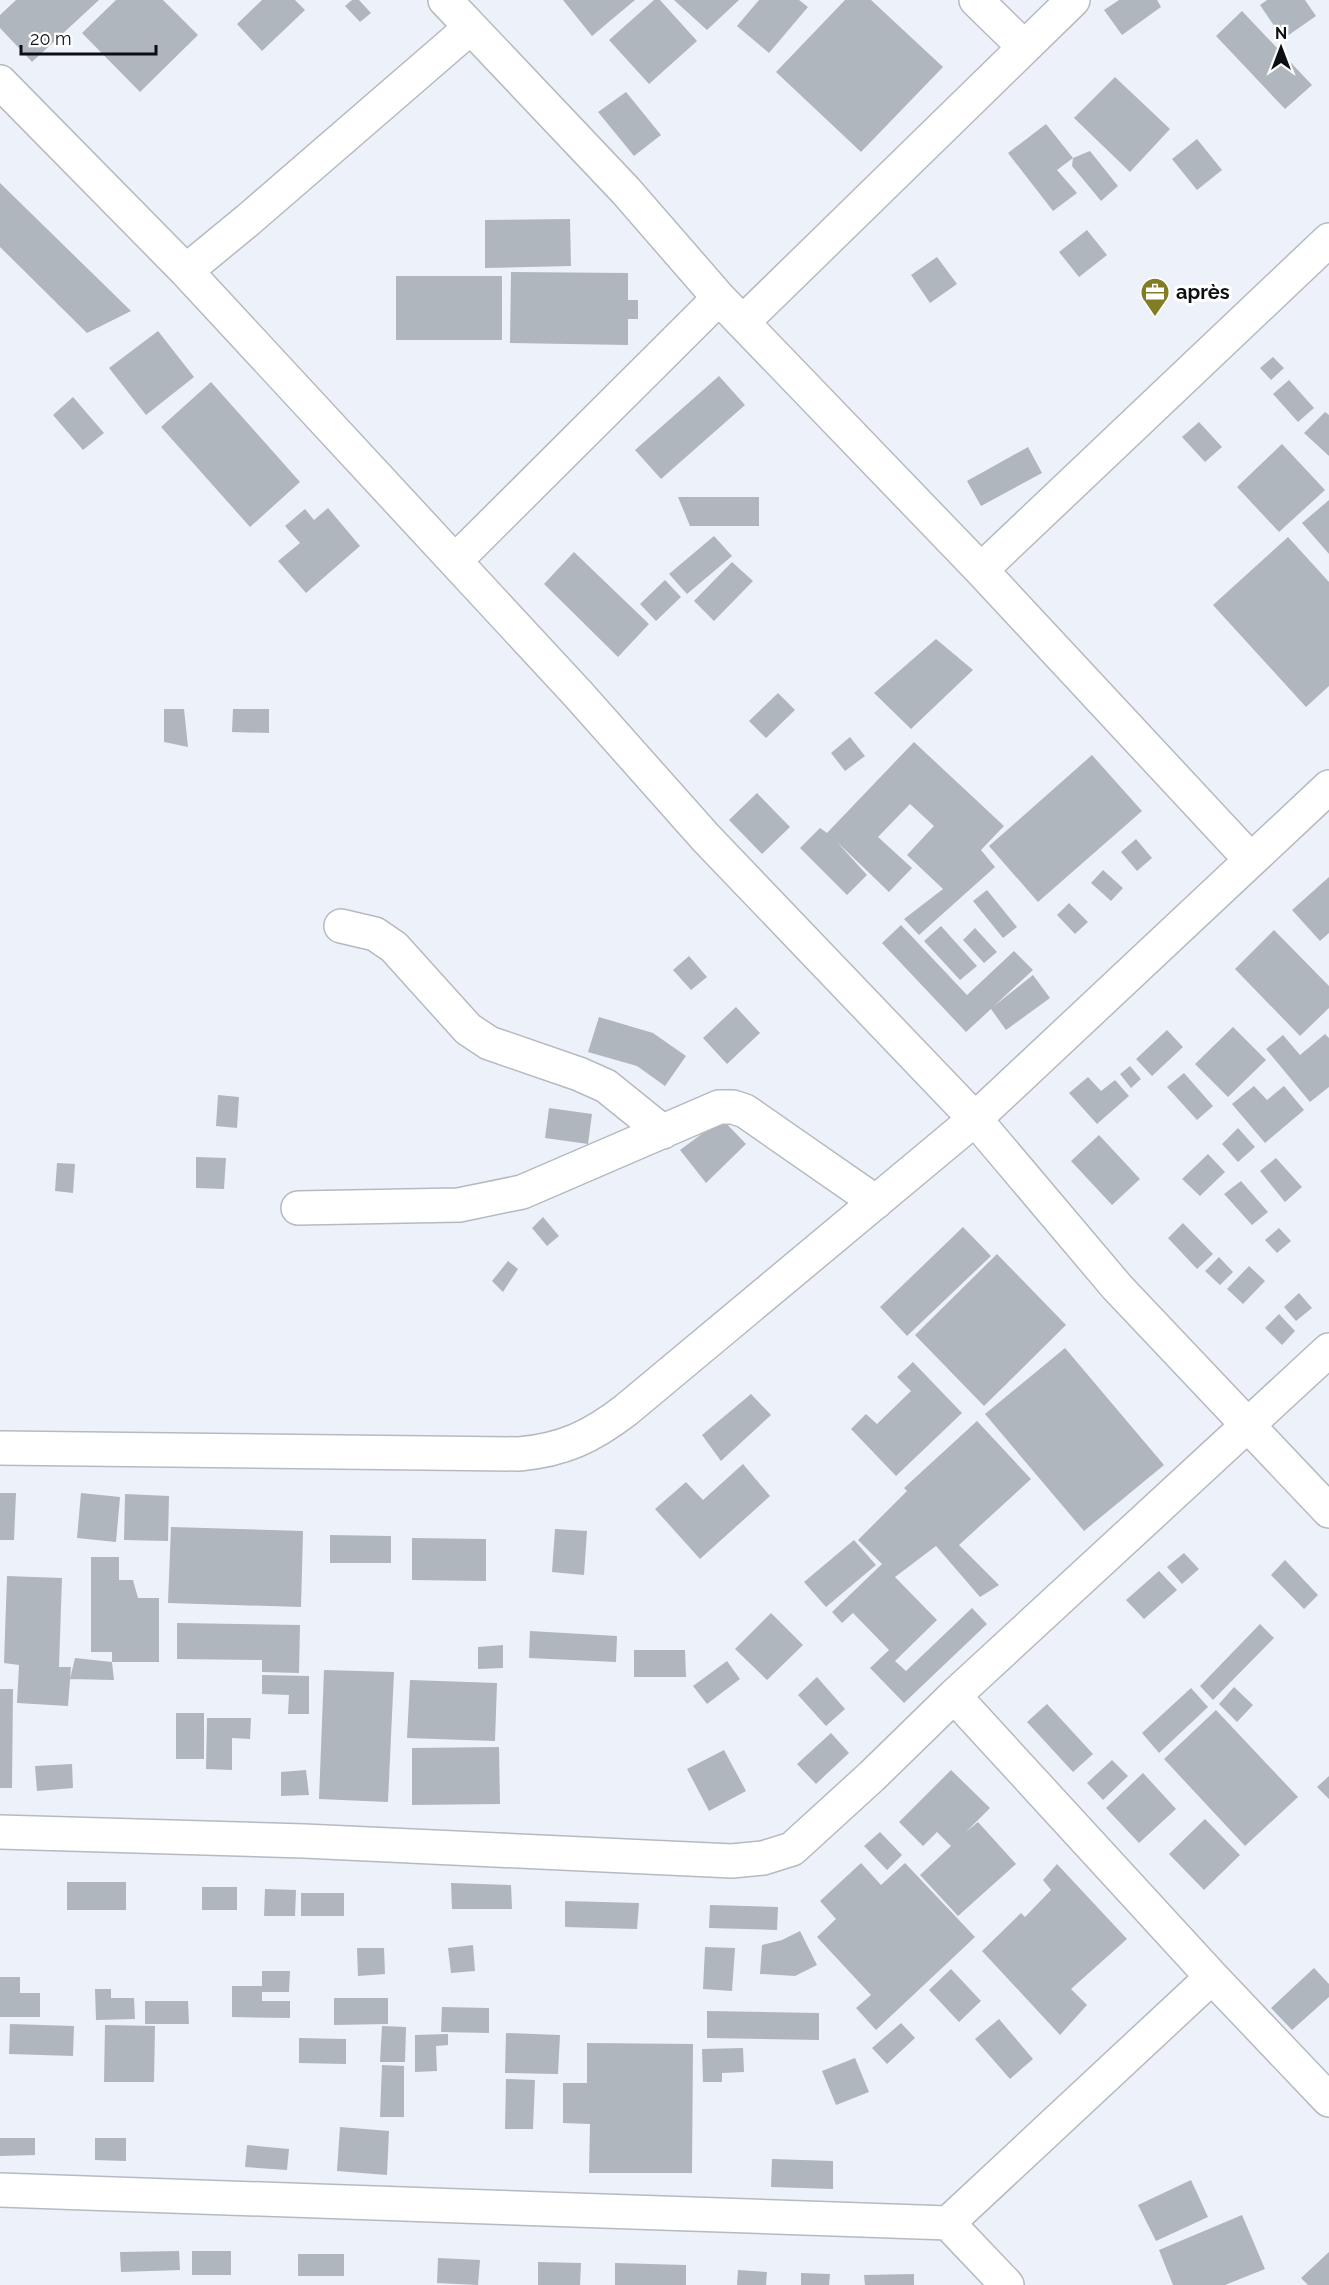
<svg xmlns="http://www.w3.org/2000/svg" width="1329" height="2285" font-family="Raleway,sans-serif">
	<rect width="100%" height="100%" fill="#edf2fa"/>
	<path fill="#b0b6bd" d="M16,0H99L32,62L0,28V15Z
		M116,0H163L198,35L140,92L82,33Z
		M262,0H295L305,10L262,51L237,24Z
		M352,0H359L371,13L360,22L345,6Z
		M563,0H635L592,36Z
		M654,0H660L697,41L649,84L609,40Z
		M674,0H739L707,30Z
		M759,0H799L808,7L769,53L737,26Z
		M845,0H871L943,67L861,152L776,72Z
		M1119,0H1157L1161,7L1122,35L1104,10Z
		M1267,0H1305L1316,16L1283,39L1260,5Z
		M1242,11L1312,85L1285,109L1216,36Z
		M1115,77L1170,129L1130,172L1074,118Z
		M626,92L661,135L634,156L598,112Z
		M1046,124L1073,158L1057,170L1077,193L1053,211L1008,153Z
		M1197,139L1222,170L1197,190L1172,159Z
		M1090,151L1118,186L1101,201L1072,166L1073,158Z
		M0,183L131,311L87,333L0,247Z
		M570,219L571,266L485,268V220Z
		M1087,230L1107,255L1079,277L1059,252Z
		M937,257L957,284L930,303L911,275Z
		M511,272L628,273V300H638V319H628V345L510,343Z
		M396,276H502V340H396Z
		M158,331L194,377L146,415L109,368Z
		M1273,357L1284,368L1271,380L1260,368Z
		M719,376L745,405L661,479L635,450Z
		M1289,380L1314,408L1298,422L1273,394Z
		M211,382L300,482L250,527L161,427Z
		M73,397L104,433L83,450L53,415Z
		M1325,412L1329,415V456L1304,433Z
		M1199,422L1222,447L1205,462L1182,437Z
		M1282,444L1325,490L1279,532L1237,487Z
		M1028,447L1042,473L981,506L967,481Z
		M678,497H759V526H690Z
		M1329,500V554L1302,523Z
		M328,508L360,546L306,593L278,561L300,543L285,526L305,509L314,520Z
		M714,536L732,556L687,594L669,574Z
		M1288,537L1329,582V686L1306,707L1213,605Z
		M574,552L649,624L618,657L544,584Z
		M732,562L753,581L714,621L694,601Z
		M665,580L681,597L656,621L640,604Z
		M936,639L973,670L911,729L874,693Z
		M778,693L795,710L766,738L749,721Z
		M164,709H184L188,747L164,742Z
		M233,709H269V733L232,732Z
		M850,737L865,756L845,771L831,753Z
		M914,742L1004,826L981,850L995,867L919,935L904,919L943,889L907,855L934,826L910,804L878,837L912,868L889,892L837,842L867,875L847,895L800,848L820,828L827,833Z
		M1092,755L1142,811L1038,902L989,846Z
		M757,793L790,827L762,854L729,820Z
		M1136,839L1152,858L1137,871L1121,852Z
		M1103,870L1123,888L1111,901L1091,883Z
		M1329,877V933L1320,941L1292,910Z
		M987,890L1017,927L1003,938L973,901Z
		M1069,903L1088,922L1075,934L1057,915Z
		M901,925L967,995L1014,951L1033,970L994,1006L1033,975L1050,998L1006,1030L991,1009L966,1032L882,943Z
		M941,926L977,966L960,980L924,941Z
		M975,928L997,952L984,963L963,940Z
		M1274,930L1329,986V1008L1300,1036L1235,969Z
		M689,956L707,977L691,990L673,970Z
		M736,1007L760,1033L727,1064L703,1038Z
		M599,1017L653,1033L686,1056L665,1086L637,1066L588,1052Z
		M1233,1027L1266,1060L1228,1097L1195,1064Z
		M1167,1030L1183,1047L1152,1076L1136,1059Z
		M1325,1034L1329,1038V1087L1310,1102L1266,1049L1283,1035L1300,1055Z
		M1130,1066L1141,1079L1131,1088L1120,1074Z
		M1184,1073L1213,1106L1197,1120L1167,1087Z
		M1088,1077L1101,1091L1115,1080L1129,1096L1097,1124L1069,1093Z
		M1254,1086L1267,1100L1284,1086L1304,1110L1265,1143L1232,1104Z
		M218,1095L239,1097L237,1128L216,1126Z
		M549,1108L592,1114L588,1144L545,1138Z
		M722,1119L746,1144L706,1183L680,1150Z
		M1238,1128L1255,1147L1238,1162L1222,1144Z
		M1099,1135L1140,1179L1112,1205L1071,1161Z
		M1208,1154L1225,1172L1200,1196L1182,1179Z
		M196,1157L226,1158L224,1189L196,1188Z
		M1276,1158L1302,1187L1285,1202L1260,1171Z
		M57,1163L75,1164L73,1193L55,1191Z
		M1241,1181L1268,1212L1252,1225L1224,1194Z
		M543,1217L559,1236L547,1246L532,1228Z
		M1183,1223L1213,1254L1197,1269L1168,1238Z
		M963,1227L991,1256L907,1336L880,1307Z
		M1279,1228L1291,1241L1277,1253L1265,1240Z
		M997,1254L1066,1325L984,1406L915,1335Z
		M1219,1257L1233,1272L1220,1285L1205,1271Z
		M508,1261L518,1269L503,1292L492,1281Z
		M1249,1266L1265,1281L1243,1304L1227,1289Z
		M1299,1293L1312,1308L1296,1321L1284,1307Z
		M1279,1314L1295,1331L1282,1345L1265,1328Z
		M1065,1348L1164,1465L1084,1531L985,1414Z
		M913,1362L962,1413L896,1476L851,1429L866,1414L877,1424L911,1391L897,1377Z
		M751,1394L771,1415L721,1461L702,1435Z
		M977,1421L1031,1479L959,1545L999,1585L980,1597L936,1546L895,1577L937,1620L895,1661L906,1671L972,1608L987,1624L904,1703L870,1668L889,1650L853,1613L842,1623L832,1612L882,1564L858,1540L907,1491L904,1488Z
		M743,1464L770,1496L700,1559L655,1509L686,1482L703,1500Z
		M0,1493H16L14,1540H0Z
		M81,1493L120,1497L116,1542L77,1538Z
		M125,1494L169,1496L168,1541L124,1540Z
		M171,1527L303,1531L301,1607L168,1603Z
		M555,1529L587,1531L584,1575L552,1572Z
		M330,1535L391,1536V1563H330Z
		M412,1538L486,1539V1581L412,1580Z
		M854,1540L876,1565L826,1607L804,1582Z
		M1184,1553L1199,1569L1182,1584L1167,1567Z
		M91,1557H119V1580H133L138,1598H159V1662H112V1652H91Z
		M1285,1560L1318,1595L1304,1609L1271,1575Z
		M1159,1571L1177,1590L1144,1619L1126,1600Z
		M7,1576L62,1578L59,1667H71L68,1706L17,1703L19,1665L4,1663Z
		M771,1613L803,1645L767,1680L735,1649Z
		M177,1623L300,1625L299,1673L262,1672V1660L177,1659Z
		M1260,1624L1274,1638L1213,1700L1200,1686Z
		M530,1631L617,1636L616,1662L529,1658Z
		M503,1645V1668L478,1669V1647Z
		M634,1650H685L686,1677H634Z
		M75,1658L112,1662L114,1680L70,1679Z
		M727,1661L740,1679L707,1704L693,1686Z
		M324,1670L394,1672L388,1802L319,1799Z
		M262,1675L309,1676V1714H288L289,1695L262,1694Z
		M817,1677L845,1709L826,1726L798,1695Z
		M410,1680L497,1683L495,1741L407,1738Z
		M1234,1687L1253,1705L1237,1722L1219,1704Z
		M1191,1688L1208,1707L1159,1753L1142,1733Z
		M0,1689H13L12,1788H0Z
		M1047,1704L1093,1754L1073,1772L1027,1722Z
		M1216,1710L1298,1797L1245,1846L1164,1759Z
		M176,1713H204V1759H176Z
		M207,1718H251L250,1739L232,1738V1770L206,1769Z
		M831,1733L849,1753L816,1784L797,1764Z
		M499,1747L500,1804L412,1805V1748Z
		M724,1750L746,1791L709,1811L687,1769Z
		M1112,1760L1128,1776L1103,1800L1087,1783Z
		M72,1764L73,1788L37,1791L35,1766Z
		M306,1770L309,1795L281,1796V1772Z
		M951,1770L990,1808L966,1832L978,1822L1016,1864L958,1916L920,1875L951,1846L937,1832L923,1846L899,1822Z
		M1143,1773L1176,1809L1139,1843L1106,1808Z
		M1329,1776V1799L1317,1787Z
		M1205,1819L1240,1855L1204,1890L1169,1854Z
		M880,1832L902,1855L887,1870L864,1846Z
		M861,1863L881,1885L905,1863L975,1937L876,2030L856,2008L871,1995L817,1937L836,1919L820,1901Z
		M1057,1864L1127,1939L1071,1989L1087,2005L1060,2035L982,1951L1021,1913L1025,1917L1051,1890L1043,1880Z
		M67,1882H126V1910H67Z
		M451,1883L511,1885L512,1909H452Z
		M202,1887H237V1910H202Z
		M265,1889L296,1890L295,1916H264Z
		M301,1893H344V1916H301Z
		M565,1901L639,1903L637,1929L565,1927Z
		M710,1905L778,1907L777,1930L709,1928Z
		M800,1931L817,1965L795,1976L760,1974L762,1945L782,1940Z
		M473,1945L475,1971L451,1973L448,1948Z
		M705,1947L735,1948L732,1991L703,1989Z
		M357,1948H384L385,1974L358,1976Z
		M1314,1968L1329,1984V1997L1292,2030L1271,2008Z
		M951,1969L981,2001L959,2022L929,1990Z
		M262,1971H290L289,1992H262V2001H290V2018L232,2017V1986H262Z
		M0,1977H20V1993H40V2017H0Z
		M95,1989H111V1998H134L135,2019L96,2020Z
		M334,1998H388V2024L334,2025Z
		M145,2001H188L189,2024H145Z
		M442,2007L489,2008V2033L441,2032Z
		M707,2011L819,2013V2040L707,2038Z
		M999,2019L1033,2059L1010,2079L975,2039Z
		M901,2023L915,2038L887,2064L872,2048Z
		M10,2024L74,2026L73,2056L9,2054Z
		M105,2025L155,2026L154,2082H104Z
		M382,2026L406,2027L405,2062H380Z
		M506,2033L560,2035L558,2074L505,2073Z
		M448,2034V2045L436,2046L437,2071L415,2072V2035Z
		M299,2038L346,2039V2064L299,2063Z
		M587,2043L693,2044L692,2173H589L590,2124L563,2123V2083H587Z
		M743,2048L744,2072L722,2073V2082H703L702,2049Z
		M855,2058L869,2092L836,2105L822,2071Z
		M382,2065L404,2066V2117H380Z
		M506,2079L535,2080L533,2129H505Z
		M340,2127L389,2131L387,2175L337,2171Z
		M0,2138H35V2155L0,2156Z
		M95,2138H126V2161L95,2160Z
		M247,2145L289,2149L287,2170L245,2167Z
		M772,2159L833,2161V2189L771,2187Z
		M1191,2180L1208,2217L1156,2241L1138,2205Z
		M1242,2215L1265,2269L1225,2285H1173L1159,2250Z
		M179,2251L180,2270L121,2272L120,2252Z
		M192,2251H231V2275H192Z
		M1329,2252V2285H1308L1301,2278Z
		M298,2254H344V2276H298Z
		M438,2258L480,2260L478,2285L437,2283Z
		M538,2262L581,2263L580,2285H538Z
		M615,2263L686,2265V2285H615Z
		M738,2270L767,2272L766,2285H737Z
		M801,2273L830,2274L829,2285H801Z
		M914,2274V2285H865L864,2275Z"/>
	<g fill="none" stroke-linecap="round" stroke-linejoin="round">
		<g stroke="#b5bac1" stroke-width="36">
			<path id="street" d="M445,0L626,191L719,298L981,570L1251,860
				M976,0L1024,47
				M0,82L186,271L578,694L706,838L975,1119L1117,1287L1329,1511
				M186,271L248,220L470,28
				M743,322L1073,0
				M455,561L719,298
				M981,570L1329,240
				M341,926L375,934L394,947L468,1029L489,1043L579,1074L606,1086L663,1132
				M298,1208L459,1205L522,1192L719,1107H733L745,1111L876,1202
				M0,1448L519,1454C563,1450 591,1437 626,1410L975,1119L1329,787
				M954,1696L1212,1977L1329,2100
				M0,1832L304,1841L732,1861L763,1858L792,1849L872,1776L954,1696L1329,1350
				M0,2190L948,2223L1007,2285
				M948,2223L1212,1977"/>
		</g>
		<use href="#street" stroke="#fff" stroke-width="33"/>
	</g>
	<defs>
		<g id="office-pin" transform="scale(1.5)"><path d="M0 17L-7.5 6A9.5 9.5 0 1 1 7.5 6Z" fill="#817d25" stroke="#fff"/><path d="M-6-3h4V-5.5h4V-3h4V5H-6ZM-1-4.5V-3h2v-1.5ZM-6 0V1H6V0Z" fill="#fff"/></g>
	</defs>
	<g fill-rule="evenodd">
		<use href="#office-pin" x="1155" y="292"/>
	</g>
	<g text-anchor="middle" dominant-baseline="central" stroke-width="6" stroke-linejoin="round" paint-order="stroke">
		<g font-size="20" font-weight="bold" fill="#0d0f12" stroke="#fff" text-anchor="start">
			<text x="1176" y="292">après</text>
		</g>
	</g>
	<g transform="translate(1281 48)" stroke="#ffffff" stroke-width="4.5" paint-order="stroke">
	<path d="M0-4.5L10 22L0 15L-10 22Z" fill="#0d0f12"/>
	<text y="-9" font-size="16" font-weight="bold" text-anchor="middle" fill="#0d0f12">N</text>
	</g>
	<path d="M21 45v9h135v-9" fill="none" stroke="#0d0f12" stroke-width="3"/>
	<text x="30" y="45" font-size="18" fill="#0d0f12" stroke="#ffffff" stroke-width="4.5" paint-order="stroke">20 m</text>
</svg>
